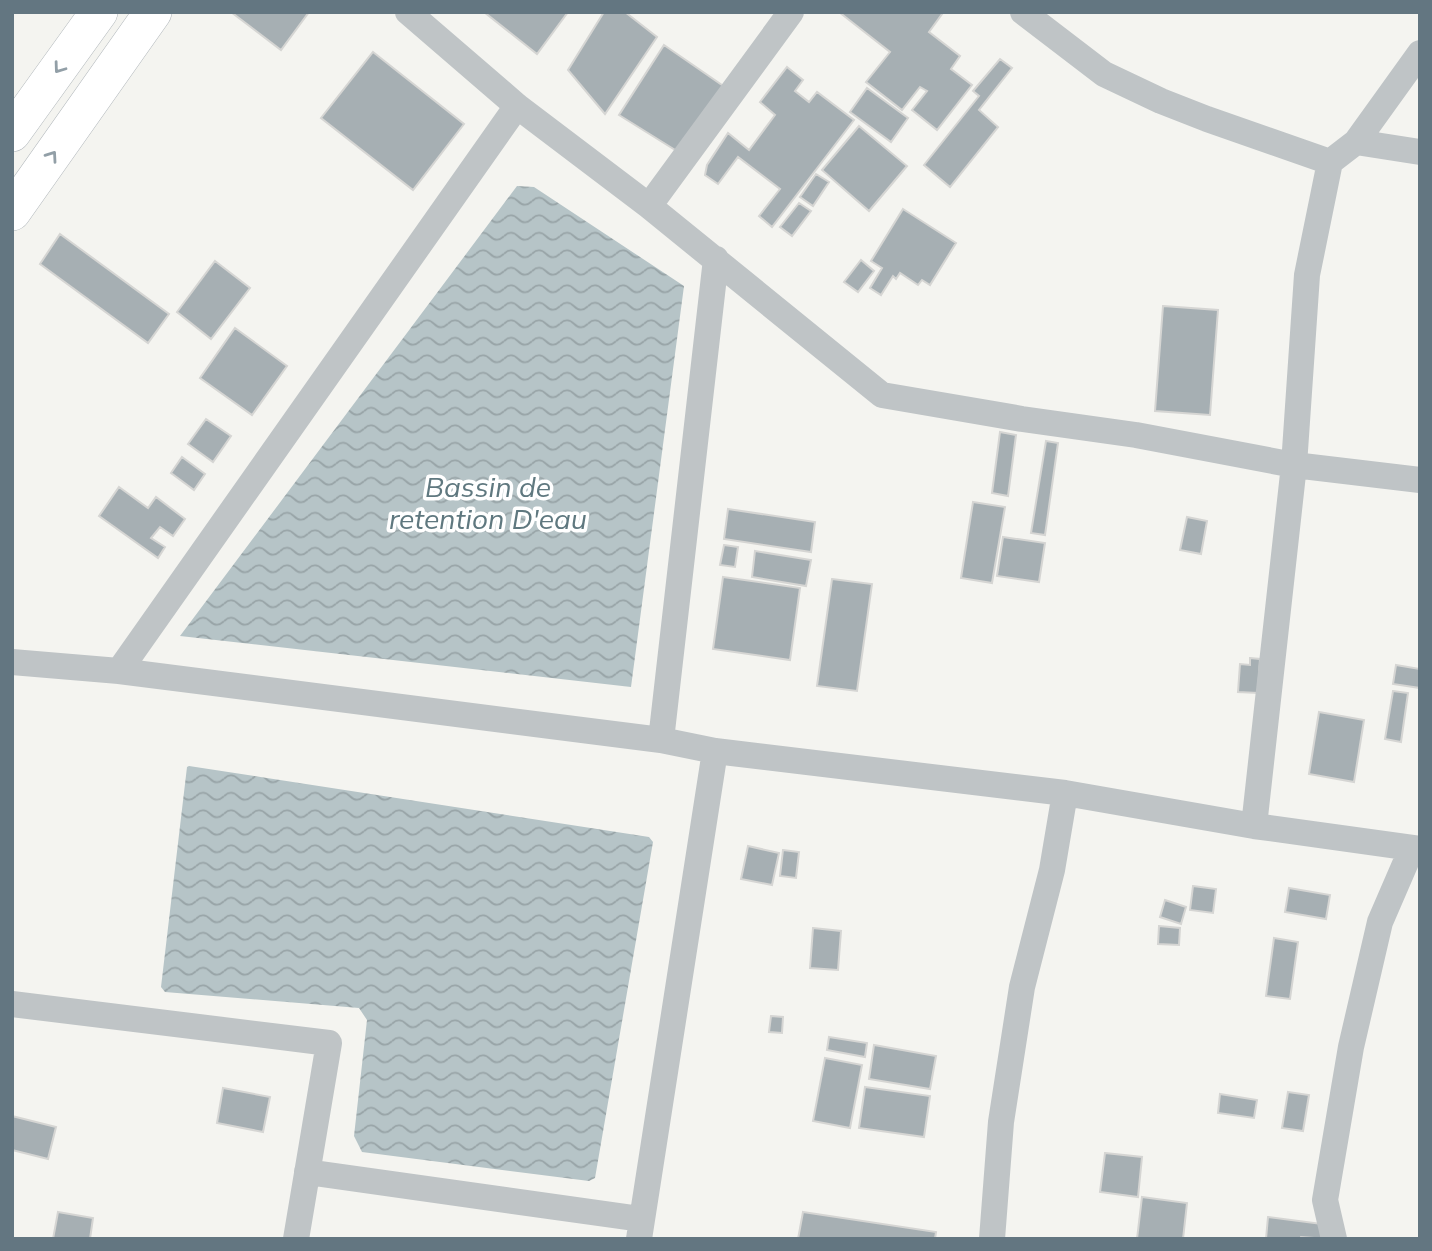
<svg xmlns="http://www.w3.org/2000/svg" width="1432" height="1251" font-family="Mulish,sans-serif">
	<defs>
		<pattern id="water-waves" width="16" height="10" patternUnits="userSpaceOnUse" patternTransform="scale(1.75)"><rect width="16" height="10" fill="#b6c4c7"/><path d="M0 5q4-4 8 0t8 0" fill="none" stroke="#98a4a7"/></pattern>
	</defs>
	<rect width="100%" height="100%" fill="#f4f4f0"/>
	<path fill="url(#water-waves)" d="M517,186L534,187L684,286L631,687L180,636Z
		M189,766L649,837L653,842L595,1178L589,1181L362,1152L354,1136L367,1020L359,1008L165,992L161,987L187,767Z"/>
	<path fill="#a6afb3" stroke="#d5d5d3" stroke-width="2" d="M231,12H309L281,50Z
		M484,12H568L537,54Z
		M604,12H625L657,37L605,114L568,70Z
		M839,12H940L942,14L929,32L960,56L951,69L972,85L937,130L912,110L927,91L920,87L902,110L866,82L890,52Z
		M664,45L732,92L680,153L619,115Z
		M373,52L464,124L413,190L321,118Z
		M1000,59L1012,68L979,110L998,127L950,187L924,165L979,96L973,91Z
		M787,67L803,80L795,91L809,102L817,92L854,120L772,227L759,216L780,189L738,157L718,184L705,175L707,165L728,133L749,150L775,115L760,102Z
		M867,88L908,118L891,142L850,112Z
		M859,126L907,166L869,211L822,170Z
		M816,174L829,182L813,206L800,197Z
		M799,203L811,211L792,236L780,227Z
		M903,209L956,243L930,285L922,280L918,285L900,273L896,279L893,276L881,295L870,288L882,268L871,261Z
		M60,234L169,314L148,343L40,264Z
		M861,260L874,271L858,292L844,282Z
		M215,261L250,288L211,339L177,312Z
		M1163,306L1218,310L1210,415L1155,411Z
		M235,328L287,366L252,415L200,378Z
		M206,419L231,436L213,462L188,444Z
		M1000,432L1016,435L1008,496L992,493Z
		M1046,441L1058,443L1045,535L1031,533Z
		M182,457L205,474L194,490L171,473Z
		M119,487L148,508L156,497L185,519L173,536L160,527L151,538L165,547L158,558L99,516Z
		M973,502L1005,507L992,583L961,578Z
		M728,509L815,522L811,552L724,539Z
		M1187,517L1207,521L1201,554L1180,550Z
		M1003,537L1045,543L1039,582L997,576Z
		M724,545L738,547L735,567L720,565Z
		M755,551L811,560L806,586L752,577Z
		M723,577L800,588L790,660L713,649Z
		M832,579L872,584L857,691L817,686Z
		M1250,658L1260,659L1258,693L1238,692L1240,664L1250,665Z
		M1396,665L1420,669V688L1393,684Z
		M1393,691L1408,693L1401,742L1385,739Z
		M1319,712L1364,720L1354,782L1309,774Z
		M748,846L779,853L772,885L741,879Z
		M783,850L799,852L796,878L780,876Z
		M1193,886L1216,889L1213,913L1190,910Z
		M1289,888L1330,895L1326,919L1285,912Z
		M1165,900L1186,907L1181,924L1160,917Z
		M1159,926L1180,928L1179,945L1158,944Z
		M813,928L841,931L838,970L810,968Z
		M1274,938L1298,942L1290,999L1266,996Z
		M771,1016L783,1017L782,1033L769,1032Z
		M829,1037L867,1043L865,1057L827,1050Z
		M874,1045L936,1056L930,1089L869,1079Z
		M825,1058L862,1065L850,1128L813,1121Z
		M865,1087L930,1096L924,1137L859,1128Z
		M223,1088L270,1097L263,1132L217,1123Z
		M1288,1092L1309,1095L1303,1131L1282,1128Z
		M1220,1094L1257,1100L1254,1118L1218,1113Z
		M12,1116L56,1127L48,1159L12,1150Z
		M1105,1153L1142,1157L1138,1197L1100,1192Z
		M1142,1197L1187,1203L1183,1239H1137Z
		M58,1212L93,1218L90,1239H53Z
		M803,1212L936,1232L935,1239H798Z
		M1268,1217L1330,1225L1328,1239L1301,1237L1300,1239H1266Z"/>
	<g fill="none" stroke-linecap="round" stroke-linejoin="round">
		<g stroke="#b1b7bb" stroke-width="38">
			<path id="secondary" d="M12,133L99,12
				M12,212L153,12"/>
		</g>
		<path stroke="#bfc4c6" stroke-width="26" d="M408,12L517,106L649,206L882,395L1022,419L1136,435L1294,465L1420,480
			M1023,12L1104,74L1161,101L1207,119L1330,162L1356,142L1420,152
			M1356,142L1420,53
			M649,206L791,12
			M12,662L119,671L661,740L715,751L1065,793L1254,826L1420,849
			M119,671L517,106
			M661,740L716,259
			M1254,826L1294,465L1307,275L1330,162
			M12,1004L329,1043L296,1239
			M307,1172L641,1219
			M639,1239L715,751
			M992,1239L1001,1122L1022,987L1052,870L1065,793
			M1334,1239L1325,1200L1351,1047L1380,922L1412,848"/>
		<use href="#secondary" stroke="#fff" stroke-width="37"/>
	</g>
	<defs><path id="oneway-chevron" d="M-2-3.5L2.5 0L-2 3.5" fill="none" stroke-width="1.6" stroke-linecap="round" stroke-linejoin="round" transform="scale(1.75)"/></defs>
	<g stroke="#929fa7">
		<use href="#oneway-chevron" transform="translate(59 68) rotate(126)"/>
		<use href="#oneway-chevron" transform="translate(52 156) rotate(-55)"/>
	</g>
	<g text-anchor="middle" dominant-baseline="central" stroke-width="7" stroke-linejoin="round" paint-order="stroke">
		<g font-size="28" font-style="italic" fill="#5f787f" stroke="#fff">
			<text x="488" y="486">Bassin de<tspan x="488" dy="32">retention D'eau</tspan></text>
		</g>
	</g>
	<rect width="1432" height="1251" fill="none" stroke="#637681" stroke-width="28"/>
</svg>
